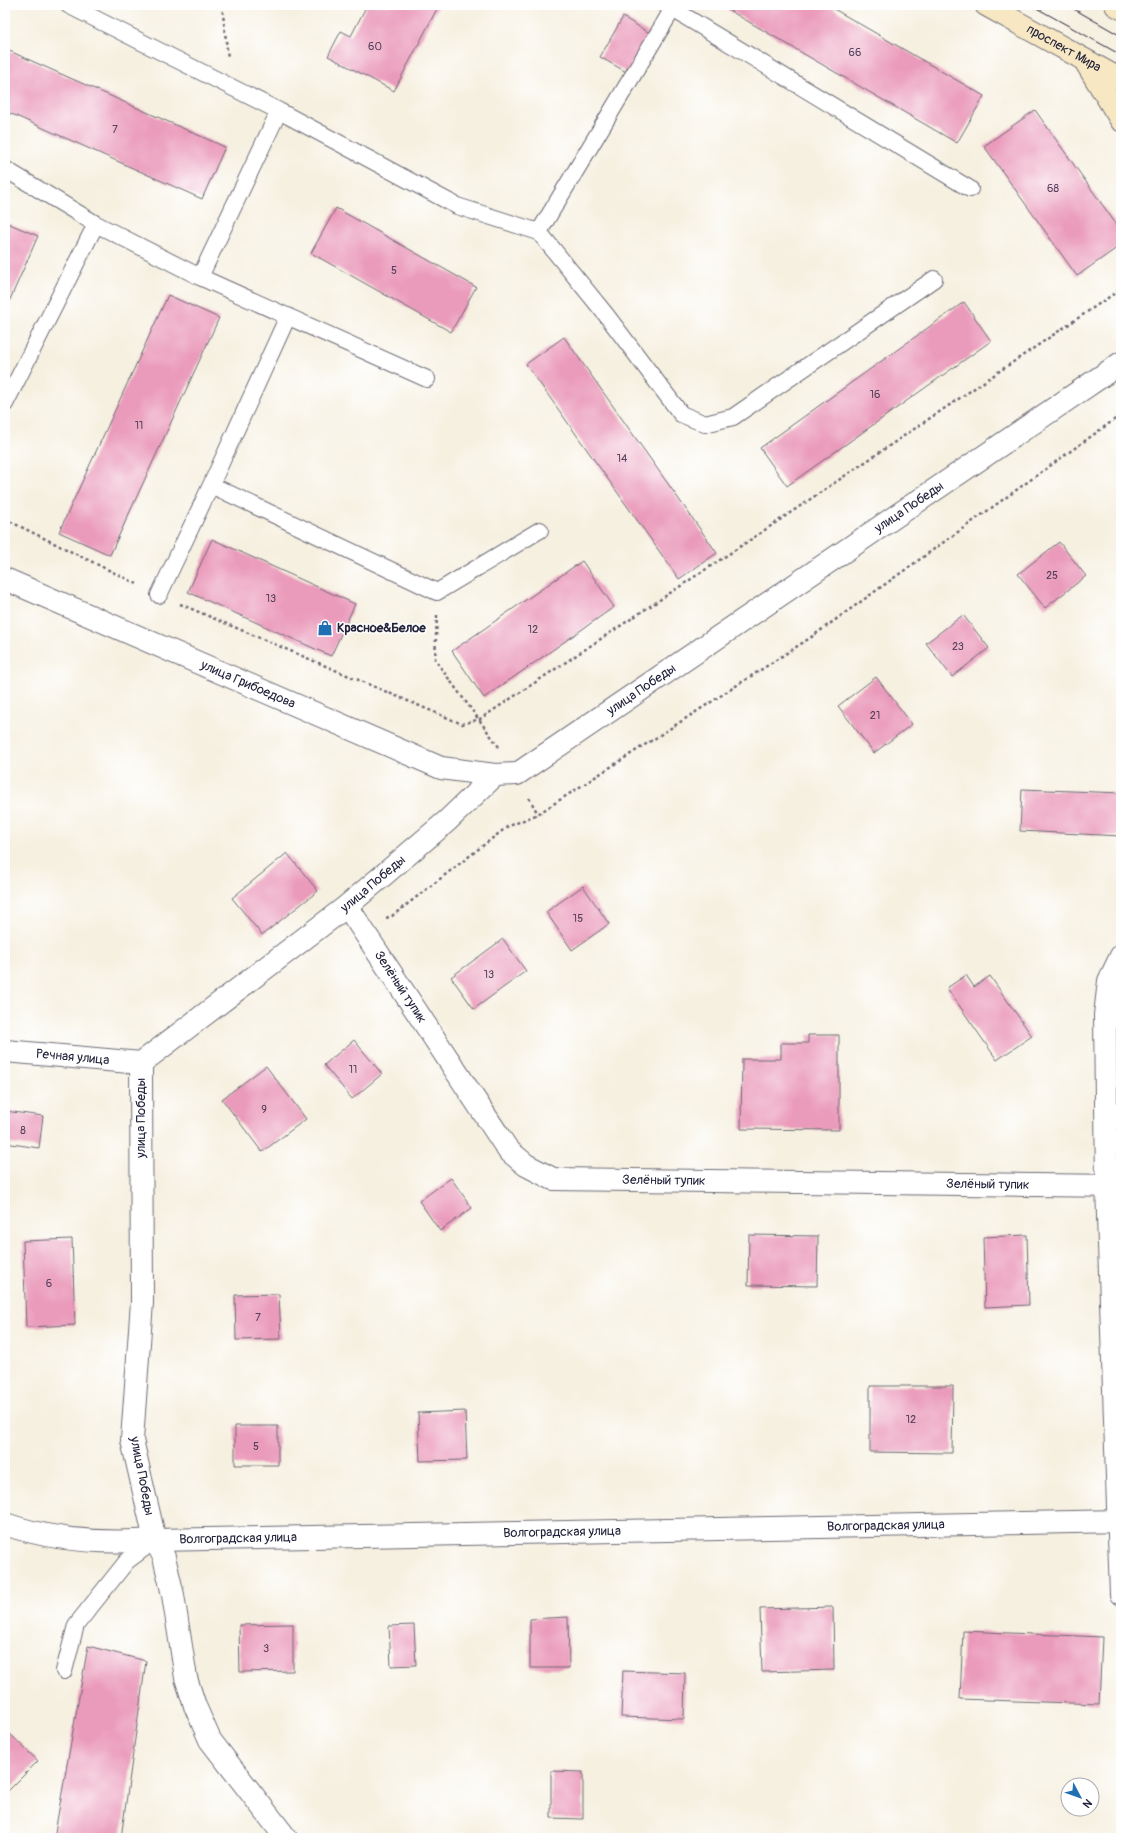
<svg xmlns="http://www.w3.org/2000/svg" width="1126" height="1843" font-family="Pangolin,sans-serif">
	<rect width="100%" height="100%" fill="#fff"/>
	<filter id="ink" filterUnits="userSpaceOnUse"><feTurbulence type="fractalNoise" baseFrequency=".025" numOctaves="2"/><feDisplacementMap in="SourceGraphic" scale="8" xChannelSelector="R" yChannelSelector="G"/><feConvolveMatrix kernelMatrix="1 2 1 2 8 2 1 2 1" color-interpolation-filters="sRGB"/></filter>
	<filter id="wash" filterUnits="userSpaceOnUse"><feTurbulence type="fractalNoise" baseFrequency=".012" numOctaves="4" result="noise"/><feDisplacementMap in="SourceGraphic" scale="16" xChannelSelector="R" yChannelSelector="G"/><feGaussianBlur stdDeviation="0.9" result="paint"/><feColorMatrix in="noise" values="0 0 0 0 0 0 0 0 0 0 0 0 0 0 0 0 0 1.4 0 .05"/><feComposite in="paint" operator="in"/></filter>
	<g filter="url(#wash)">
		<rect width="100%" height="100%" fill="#f6f0e0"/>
		<g id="blocks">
			<path fill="#ea9aba" d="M367,5H439L394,91L328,56L341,31L351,36Z
				M727,5H827L984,96L957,143L725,8Z
				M623,17L651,34L628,73L600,57Z
				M5,49L225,147L202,199L5,111Z
				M1035,110L1121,231V245L1077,276L984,146Z
				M336,208L476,287L451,332L311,253Z
				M5,222L38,236L5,311Z
				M168,295L219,318L110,555L59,532Z
				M964,302L991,341L787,486L760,448Z
				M564,337L717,553L679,579L526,364Z
				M212,539L355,604L331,656L188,592Z
				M1059,542L1086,576L1045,608L1018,574Z
				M582,561L614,607L484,698L452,651Z
				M963,615L989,648L952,677L926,643Z
				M876,677L912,724L874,753L838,706Z
				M1022,789L1121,793V836L1020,831Z
				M287,853L318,891L262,935L232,898Z
				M583,886L609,924L572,950L546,912Z
				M503,939L526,971L474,1009L451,977Z
				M966,975L974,987L990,976L1032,1036L997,1060L947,988Z
				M808,1035H839V1130L741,1129L742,1059H781V1043H808Z
				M354,1040L382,1074L352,1099L324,1065Z
				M266,1066L306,1119L262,1152L222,1099Z
				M5,1111L43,1116L39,1148L5,1143Z
				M451,1178L472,1208L440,1231L419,1201Z
				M749,1235L818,1236L817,1286L748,1285Z
				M1027,1235L1029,1305L985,1307L983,1237Z
				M72,1239L75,1325L26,1327L23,1241Z
				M279,1294L281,1339L236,1340L235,1295Z
				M870,1386H953L952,1453L870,1452Z
				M465,1411L467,1460L420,1461L418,1413Z
				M235,1426H278V1465H235Z
				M833,1607L834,1670L762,1672L760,1609Z
				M568,1617L569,1668H530V1619Z
				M293,1624V1671L240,1672L239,1625Z
				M414,1625L416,1665L391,1666L389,1626Z
				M963,1631L1102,1637L1099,1704L960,1699Z
				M88,1646L146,1661L121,1838H54Z
				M623,1671L685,1673L684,1719L621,1717Z
				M5,1729L38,1761L5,1794Z
				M551,1771L583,1772V1819L551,1818Z"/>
		</g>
	</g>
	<g filter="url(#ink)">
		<use href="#blocks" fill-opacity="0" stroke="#6c6a75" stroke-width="1"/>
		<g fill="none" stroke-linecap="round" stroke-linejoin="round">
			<g stroke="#6c6a75" stroke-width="18">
				<path id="service" d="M68,5L279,111L457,206L539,232L607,316L681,414L705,424L733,417L934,279
					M666,5L970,189
					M5,169L96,224L200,277L427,379
					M539,232L675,5
					M200,277L279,111
					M5,404L96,224
					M211,485L437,592L540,530
					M159,595L211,485L288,316
					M64,1671L76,1625L127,1561L155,1540"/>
			</g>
			<g stroke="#6c6a75" stroke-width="24">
				<g id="minor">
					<path id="s1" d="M347,906L508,1150L526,1165L553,1179L1121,1186"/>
					<path d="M1121,956L1109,981L1105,1015L1107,1186L1121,1594"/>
					<path id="s2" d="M5,1051L141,1063"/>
					<path id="s3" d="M5,1524C54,1541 104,1544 155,1540L1121,1521"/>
					<path id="s4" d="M286,1838L210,1740L195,1706L186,1678L173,1595L164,1557L155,1540L132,1440L142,1302L141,1063L347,906L447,821L495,775"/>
				</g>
			</g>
			<g stroke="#6c6a75" stroke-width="24">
				<g id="tertiary">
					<path id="s5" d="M5,579L441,768L495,775L517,774L1121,363"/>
				</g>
			</g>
			<g stroke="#6c6a75" stroke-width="24">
				<g id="secondary">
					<path id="s6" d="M986,5L1121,80"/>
					<path d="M1116,5L1121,8"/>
					<path d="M1085,61L1121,120"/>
				</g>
			</g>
			<path stroke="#6c6a75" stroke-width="2.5" stroke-dasharray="3 3" stroke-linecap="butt" d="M222,5L228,58
				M5,519L137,584
				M180,604L462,724L480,719L750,540L1121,289
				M437,615L435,660L499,747
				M529,798L538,814
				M386,918L392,916L507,827L538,814L810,638L1121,415"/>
			<use href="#service" stroke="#fff" stroke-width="16"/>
			<use href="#minor" stroke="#fff" stroke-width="22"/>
			<use href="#tertiary" stroke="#fff" stroke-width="22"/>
			<use href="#secondary" stroke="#f7e8c3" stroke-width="22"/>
			<path stroke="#22223b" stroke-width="1" d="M1031,5L1121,55
				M1067,5L1121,36"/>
		</g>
	</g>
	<defs>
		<g id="shop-bare" transform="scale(1.2)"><path d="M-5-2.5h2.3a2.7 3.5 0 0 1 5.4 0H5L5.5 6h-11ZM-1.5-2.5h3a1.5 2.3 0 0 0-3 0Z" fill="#1f6fb2" stroke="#fff" stroke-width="2.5" paint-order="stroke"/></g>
	</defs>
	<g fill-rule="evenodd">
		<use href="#shop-bare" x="325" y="628"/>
	</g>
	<g text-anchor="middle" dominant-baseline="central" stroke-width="3" stroke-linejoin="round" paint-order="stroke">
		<g font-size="11" fill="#54405b">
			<text x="375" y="46">60</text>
			<text x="855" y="52">66</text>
			<text x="115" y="129">7</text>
			<text x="1053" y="188">68</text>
			<text x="394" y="270">5</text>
			<text x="875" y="394">16</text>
			<text x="139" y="425">11</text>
			<text x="622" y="458">14</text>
			<text x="1052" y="575">25</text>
			<text x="271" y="598">13</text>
			<text x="533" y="629">12</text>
			<text x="958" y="646">23</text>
			<text x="875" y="715">21</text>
			<text x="578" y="918">15</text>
			<text x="489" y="974">13</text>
			<text x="353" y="1069">11</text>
			<text x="264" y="1109">9</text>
			<text x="23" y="1130">8</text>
			<text x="49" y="1283">6</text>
			<text x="258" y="1317">7</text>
			<text x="911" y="1419">12</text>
			<text x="256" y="1446">5</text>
			<text x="266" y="1648">3</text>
		</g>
		<g font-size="13" fill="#22223b" stroke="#fff">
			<text stroke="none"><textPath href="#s6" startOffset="89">проспект Мира</textPath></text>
			<text stroke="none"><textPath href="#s5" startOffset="1026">улица Победы</textPath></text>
			<text stroke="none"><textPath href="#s5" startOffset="265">улица Грибоедова</textPath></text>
			<text stroke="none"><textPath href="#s5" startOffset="702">улица Победы</textPath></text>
			<text stroke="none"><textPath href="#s4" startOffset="1106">улица Победы</textPath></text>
			<text stroke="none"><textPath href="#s1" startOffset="97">Зелёный тупик</textPath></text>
			<text stroke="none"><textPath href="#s2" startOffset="68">Речная улица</textPath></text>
			<text transform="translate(141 1118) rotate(-90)">улица Победы</text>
			<text stroke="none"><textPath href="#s1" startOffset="457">Зелёный тупик</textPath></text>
			<text stroke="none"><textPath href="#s1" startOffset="781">Зелёный тупик</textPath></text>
			<text transform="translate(142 1476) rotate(79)">улица Победы</text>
			<text stroke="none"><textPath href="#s3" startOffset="883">Волгоградская улица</textPath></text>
			<text stroke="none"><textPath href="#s3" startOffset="559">Волгоградская улица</textPath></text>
			<text stroke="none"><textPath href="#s3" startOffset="235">Волгоградская улица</textPath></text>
		</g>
		<g font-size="13" font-weight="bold" fill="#22223b" stroke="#fff" text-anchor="start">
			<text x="337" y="628">Красное&amp;Белое</text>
		</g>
	</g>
	<rect width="1126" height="1843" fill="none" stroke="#fff" stroke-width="20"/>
	<g transform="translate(1080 1797) rotate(131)"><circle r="19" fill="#ffffff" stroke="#a7a7b1"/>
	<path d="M0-3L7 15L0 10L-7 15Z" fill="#1f6fb2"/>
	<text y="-6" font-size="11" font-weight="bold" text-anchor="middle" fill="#22223b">N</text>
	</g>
</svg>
